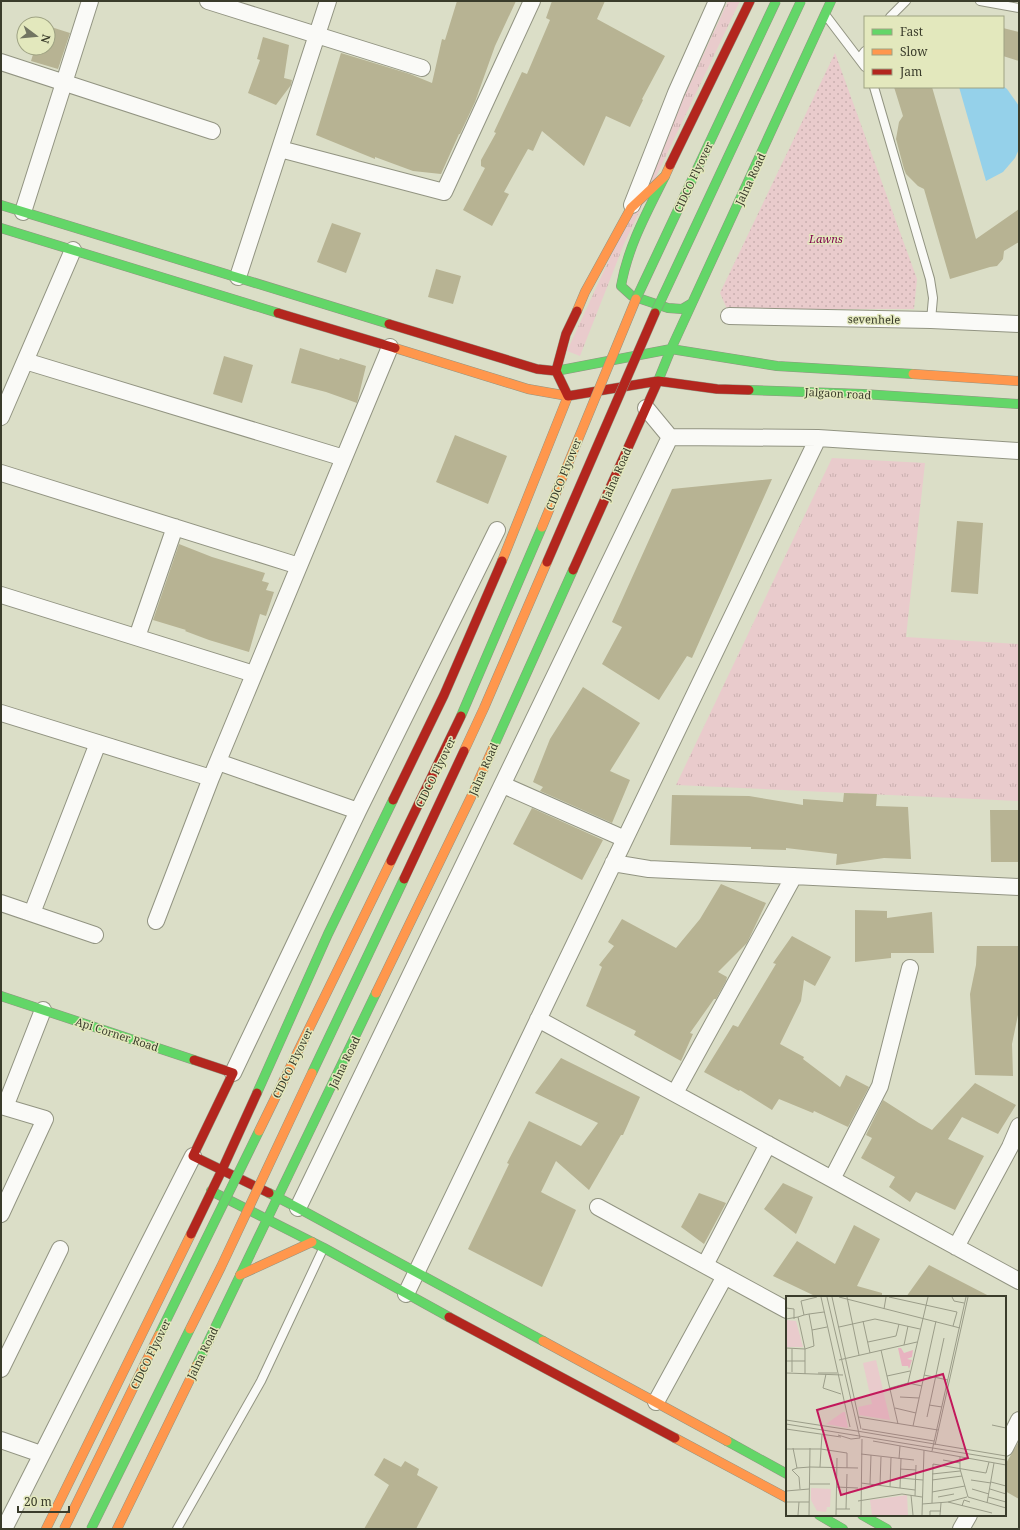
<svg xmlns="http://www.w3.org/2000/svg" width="1020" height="1530" font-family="'Noto Serif',serif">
	<defs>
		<pattern id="grass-tufts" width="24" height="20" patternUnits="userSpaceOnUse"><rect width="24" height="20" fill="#e9cbcc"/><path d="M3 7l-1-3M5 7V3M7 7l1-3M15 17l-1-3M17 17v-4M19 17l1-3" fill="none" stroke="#c9afaf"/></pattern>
		<pattern id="garden-dots" width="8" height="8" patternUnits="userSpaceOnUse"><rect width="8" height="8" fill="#e9cbcc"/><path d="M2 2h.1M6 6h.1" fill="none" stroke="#c9afaf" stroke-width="1.8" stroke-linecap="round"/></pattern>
	</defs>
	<rect width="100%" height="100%" fill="#dbdec7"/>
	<path fill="url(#grass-tufts)" d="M728,1H740L624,244L580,356L567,351Z
		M832,458L925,463L906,637L1019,644V801L676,785Z"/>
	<path fill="url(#garden-dots)" d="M835,53L917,279L914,309H727L720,293Z"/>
	<path fill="#95d1ea" d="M1003,86L1007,89L1019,106V149L1015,158L1003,172L986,181L959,87Z"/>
	<path fill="#b7b393" d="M457,1H516L495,46L475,102L460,134H459L441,174L413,171L375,157V159L316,135L341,53L410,74L432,83L442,39L445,40Z
		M552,1H605L597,19L665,56L642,99L643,100L630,127L606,116L584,166L542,131L533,151L528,149L504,192L509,194L492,226L463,210L485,168L481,166V160L496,133L494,132L522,72L527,74L550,20L546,18Z
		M48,26L70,33L58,69L31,61L35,48H48Z
		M1003,28L1019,32V61L1003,56Z
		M263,37L289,45L284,78L292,80L291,85L276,105L248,93L260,60L257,59Z
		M894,87H932L976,239L1019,209V242L1004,251L1003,259L997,266L990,267L950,279L924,189L918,186L906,174L904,169L896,139L899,122L903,116Z
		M332,223L361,233L346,273L317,262Z
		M436,269L461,276L453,304L428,297Z
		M300,348L339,360L340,358L366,366L357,403L326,392L291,383Z
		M224,356L253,365L242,403L213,394Z
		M455,435L507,456L488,504L436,482Z
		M772,479L692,658L687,656L659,700L602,664L622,627L612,622L672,489Z
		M957,521L983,523L978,594L951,592Z
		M179,544L212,557L265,573L262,581L269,583L266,590L274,592L266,616L260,614L249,652L209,640L185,631L186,630L153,620Z
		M583,687L640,723L610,771L630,780L612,823L540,791L543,787L533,782L550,739Z
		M844,793L877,794L876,806L908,807L911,859L884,858L836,865L837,854L786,848V850L751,849V847L670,845L672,795L749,796L803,805V799L843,802Z
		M532,808L603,840L582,880L513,844Z
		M990,810H1019V862H991Z
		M721,884L766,903L747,943L718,972L727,977L726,981L716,999H714L690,1033L693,1034L681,1061L634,1035L636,1031L586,1006L602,967L599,965L614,946L608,942L622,919L676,948L700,919Z
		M855,910L887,911V918L932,912L934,953H891V958L855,962Z
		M792,936L831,957L815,986L804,980L801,1001L780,1044L804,1057L803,1059L840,1087L846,1075L869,1087L848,1127L814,1111L813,1113L779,1099L772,1110L740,1090L739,1091L704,1072L733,1025L738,1027L776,964L773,963Z
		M977,946H1019V1010L1012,1044L1013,1076L975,1075L970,994L976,965Z
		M561,1058L640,1097L623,1135H621L589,1190L556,1161L541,1192L576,1210L542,1287L468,1249L509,1164L507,1163L529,1121L581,1146L598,1123L535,1093Z
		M975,1083L1016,1105L998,1134L962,1117L948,1139L984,1156L955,1210L916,1192L910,1202L889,1187L895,1177L861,1158L872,1138L866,1135L883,1100L919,1123L932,1130Z
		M783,1183L813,1197L796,1234L764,1209Z
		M699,1193L726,1203L704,1244L681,1227Z
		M854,1225L880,1239L857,1286L882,1293V1297H817L773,1276L797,1241L835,1264Z
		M929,1265L991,1297H906Z
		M1019,1441V1499L1005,1491V1465Z
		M384,1458L401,1467L405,1461L419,1469L417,1475L438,1487L416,1529H364L389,1485L374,1475Z"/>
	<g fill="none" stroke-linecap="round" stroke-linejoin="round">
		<g stroke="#929482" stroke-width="10">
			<path id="lane" d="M980,1L1019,8
				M827,17L865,67
				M890,17L906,1
				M859,59L865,51
				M874,87L930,279L933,298L931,320
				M177,1529L261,1381L323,1249"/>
		</g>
		<g stroke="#929482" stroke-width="18">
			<path id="street" d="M208,1L422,68
				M1,62L212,131
				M280,149L444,192L532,1
				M632,205L676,93L717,1
				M23,212L90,1
				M238,277L328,1
				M729,316L931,320L1019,324
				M25,361L344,458
				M1,417L73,250
				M670,437L818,438L1019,451
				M1,473L299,566
				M1,595L254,674
				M137,637L175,527
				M1,713L211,778
				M218,762L358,811
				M503,785L625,839
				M613,863L649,869L1019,887
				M1,903L95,935
				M32,913L98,743
				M156,921L211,778L390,347
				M538,1019L1019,1281
				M233,1073L358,811L497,530
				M675,1093L794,876
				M1,1106L45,1119L1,1214
				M5,1107L43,1010
				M832,1179L880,1086L910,968
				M598,1207L787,1310
				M298,1208L670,437L646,408
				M956,1247L1010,1147L1019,1126
				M705,1265L768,1144
				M406,1294L818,438
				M1,1369L60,1249
				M656,1402L725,1276
				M1,1440L41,1454
				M1005,1448L1019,1420
				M4,1529L193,1156
				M961,1529L969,1515"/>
		</g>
		<g stroke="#929482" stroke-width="10">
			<path id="fast" d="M665,176C647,212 628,246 621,286L632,296L668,308L682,309L692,303
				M1,205L389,324
				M1,228L278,313
				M556,371L671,349L777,366L913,374
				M658,381L671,349L831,1
				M749,390L863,394L1019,404
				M493,748L573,570
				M1,996L194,1060
				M257,1093L328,934L393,800
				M211,1191L324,1248L449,1317
				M269,1193L298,1208L543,1341
				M197,1365L376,993
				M727,1441L787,1474
				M819,1515L843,1529
				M862,1515L887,1529"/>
		</g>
		<g stroke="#929482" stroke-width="10">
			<path id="slow" d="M577,311L585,292L631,208L665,176L670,165
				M395,348L528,389L568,396
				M913,374L1019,381
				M502,561L568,396
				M376,993L473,793L493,748
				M240,1275L312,1242
				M543,1341L727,1441
				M675,1438L787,1498
				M46,1529L191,1234
				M117,1529L197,1365"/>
		</g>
		<g stroke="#929482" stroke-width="10">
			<path id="jam" d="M670,165L750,1
				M577,311L566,334L556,371L568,396L658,381L717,389L749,390
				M278,313L395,348
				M389,324L537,369L556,371
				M573,570L658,381
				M393,800L444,695L502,561
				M194,1060L233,1073L193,1156L269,1193
				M191,1234L222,1170L257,1093
				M449,1317L675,1438"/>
		</g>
		<use href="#lane" stroke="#fafaf7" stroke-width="8"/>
		<use href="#street" stroke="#fafaf7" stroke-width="16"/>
		<use href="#fast" stroke="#63d668" stroke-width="9"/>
		<use href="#slow" stroke="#ff974d" stroke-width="9"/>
		<use href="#jam" stroke="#b3261e" stroke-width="9"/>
		<g stroke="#929482" stroke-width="10" stroke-linecap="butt">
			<path id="fast-bridge" d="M636,299L776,1
				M655,313L801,1
				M461,716L542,527
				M312,1073L404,879
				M159,1335L259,1131
				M91,1529L190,1329"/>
		</g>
		<g stroke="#929482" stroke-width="10" stroke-linecap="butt">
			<path id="slow-bridge" d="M542,527L636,299
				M464,751L484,708L547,562
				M259,1131L391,861
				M190,1329L221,1267L312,1073
				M64,1529L159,1335"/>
		</g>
		<g stroke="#929482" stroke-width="10" stroke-linecap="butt">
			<path id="jam-bridge" d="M547,562L655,313
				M391,861L461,716
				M404,879L464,751"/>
		</g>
		<use href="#fast-bridge" stroke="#63d668" stroke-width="9"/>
		<use href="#slow-bridge" stroke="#ff974d" stroke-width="9"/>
		<use href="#jam-bridge" stroke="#b3261e" stroke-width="9"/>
	</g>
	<g text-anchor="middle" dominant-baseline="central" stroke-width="3" stroke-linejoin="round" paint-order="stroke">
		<g font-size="11" fill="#3a3c2b" stroke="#e3e8bd">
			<text transform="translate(693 177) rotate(-65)">CIDCO Flyover</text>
			<text transform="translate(750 179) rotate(-65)">Jalna Road</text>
			<text transform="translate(874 319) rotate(1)">sevenhele</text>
			<text transform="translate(838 393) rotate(3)">Jalgaon road</text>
			<text transform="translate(563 474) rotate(-68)">CIDCO Flyover</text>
			<text transform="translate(616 474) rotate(-66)">Jalna Road</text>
			<text transform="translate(483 769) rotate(-66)">Jalna Road</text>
			<text transform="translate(435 772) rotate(-64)">CIDCO Flyover</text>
			<text transform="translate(117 1034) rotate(18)">Api Corner Road</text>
			<text transform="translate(344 1062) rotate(-64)">Jalna Road</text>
			<text transform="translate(292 1063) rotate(-64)">CIDCO Flyover</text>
			<text transform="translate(202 1353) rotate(-64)">Jalna Road</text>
			<text transform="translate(150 1354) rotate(-64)">CIDCO Flyover</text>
		</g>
		<g font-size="11" font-style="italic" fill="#7e014c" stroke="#e3e8bd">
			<text x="826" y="238">Lawns</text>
		</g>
	</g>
	<g transform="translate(786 1296)">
		<rect width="220" height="220" fill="#dbdec7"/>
		<path d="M90,64L100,107L104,124L73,119L72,111L86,108L77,67Z" fill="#e9cbcc"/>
		<path d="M112,52H115L118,57L127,54L126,61L121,63L126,64L123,73L122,70H116Z" fill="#e8b3c0"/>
		<path d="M0,24L10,25L17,51H0ZM25,192L45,193L44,211H41L40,216L31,215L25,204Z" fill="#e9cbcc"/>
		<path d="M57,116H59L62,132L40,128Z" fill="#e9cbcc"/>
		<path d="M121,199L122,219H86L84,204Z" fill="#e9cbcc"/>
		<path fill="none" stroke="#9b9d89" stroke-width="1" d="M35,1L64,131M41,1L74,142L65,143L52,139M46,1L75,133M53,1L174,32M61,1L73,59M103,1L171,16L167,30M166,1L168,5L178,7M0,12L8,13V23M98,13L100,1M23,18L38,16M18,19L23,18L26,34L41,31M12,21L18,19L15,5L31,1M0,23L12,21L19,53V78M77,25L84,57M53,31L89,23L134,33M82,46L110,40L113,28M118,49L122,30M0,52L19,53L28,50L26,34M95,54L112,128M53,64L131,46M0,65H19M6,76V53M0,77L57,79M32,77H51M40,78L37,92L55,98M138,79L162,84M101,80L124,75M122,87L142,1M104,92L122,87L136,90M114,101L133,102M143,109L156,111M109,112L130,117M72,121L152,134M141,121L158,42M0,124L71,135M0,128L220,164M206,129L220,132M127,130L150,25M0,133L55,141M76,133L148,145M71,135L220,160M87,145L220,169M149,149L182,1M7,152L11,172L6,174L13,181L14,193M0,153H35M35,153L36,139M146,155L180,1M75,158L128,164M174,161V173L182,201L220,212M113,163L114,150M157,164L174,167M24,171L72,172M34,171L35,153L61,157V172M11,172L24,171M114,173L130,174M146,178L174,175M114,182L137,184M146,184L176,180M185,184L205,187M205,186L220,190M75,187L129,194M24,188H44M84,188L85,159M94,189L95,161M50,191L72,192M104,191L105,162M114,192L115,163M186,193L203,198M204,193L220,198M0,195L23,193M146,196L179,190M125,199L127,219M129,200L130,169M152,201L168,198M202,201L220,206M72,205L116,198L136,201M0,206H23M162,206L181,201M146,207L147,168L200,177L203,166M201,207L208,167M136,208L162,206L206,217M176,210L178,204L184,206M50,213H64M60,213L61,178M12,219L13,206M23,219L24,152M50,219L51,162M75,219L76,143M136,219L138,154M144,219V215H155M154,219L155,207"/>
		<path fill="#c2185b" fill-opacity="0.15" stroke="#c2185b" stroke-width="2" d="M157,78L182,162L55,199L31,114Z"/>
		<rect width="220" height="220" fill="none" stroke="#3a3c2b" stroke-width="2"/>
	</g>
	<rect width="1020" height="1530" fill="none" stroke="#3a3c2b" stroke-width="4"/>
	<rect x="864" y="16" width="140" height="72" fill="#e3e8bd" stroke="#9fa383"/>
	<rect x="872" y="29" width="20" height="6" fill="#63d668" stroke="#9fa383"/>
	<text x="900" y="36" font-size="12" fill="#3a3c2b">Fast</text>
	<rect x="872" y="49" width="20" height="6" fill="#ff974d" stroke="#9fa383"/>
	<text x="900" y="56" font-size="12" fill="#3a3c2b">Slow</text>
	<rect x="872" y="69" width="20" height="6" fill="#b3261e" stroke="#9fa383"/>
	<text x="900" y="76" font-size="12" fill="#3a3c2b">Jam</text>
	<g transform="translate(36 36) rotate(106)"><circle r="19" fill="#e3e8bd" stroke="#9fa383"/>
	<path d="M0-3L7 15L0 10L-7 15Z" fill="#727562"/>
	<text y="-6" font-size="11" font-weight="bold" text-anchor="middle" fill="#3a3c2b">N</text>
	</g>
	<path d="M18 1506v6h51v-6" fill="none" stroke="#3a3c2b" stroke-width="2"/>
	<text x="24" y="1506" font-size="12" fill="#3a3c2b" stroke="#e3e8bd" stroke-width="3" paint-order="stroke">20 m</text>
</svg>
